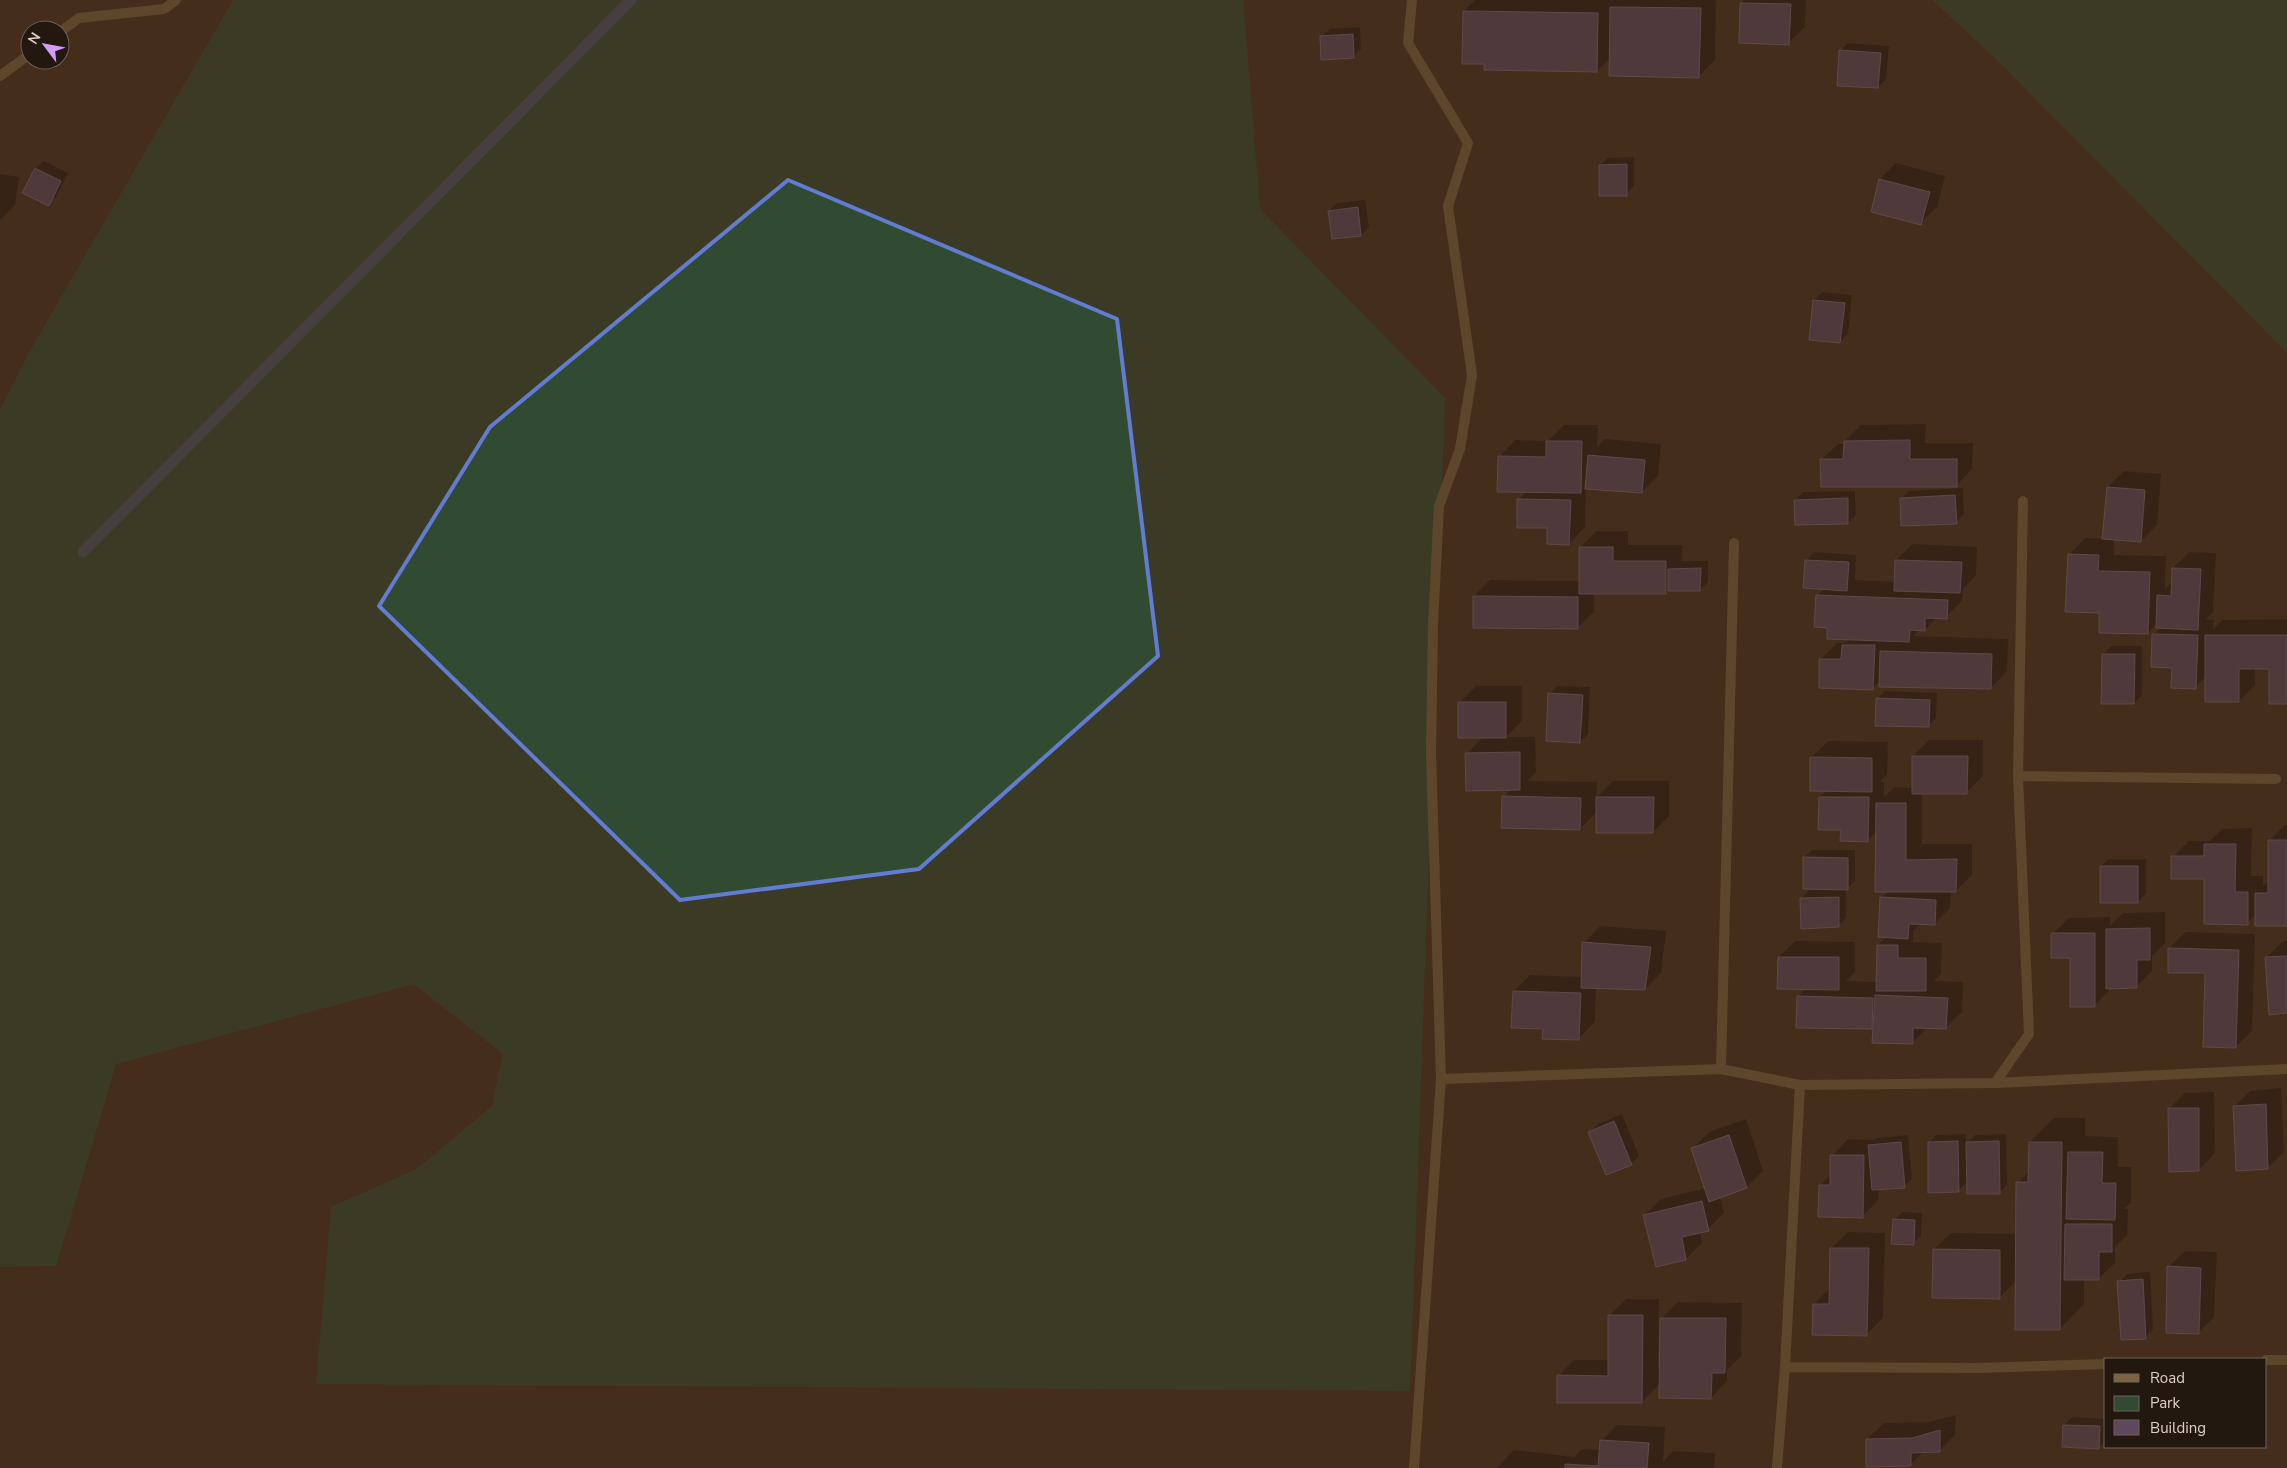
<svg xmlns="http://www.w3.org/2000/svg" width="2287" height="1468" font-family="'Nunito Sans',sans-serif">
	<rect width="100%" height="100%" fill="#452d1c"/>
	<path fill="#304b32" d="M233,0H1243L1260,209L1445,398L1410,1391L316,1384L331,1207L417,1169L492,1106L503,1054L414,984L116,1064L56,1266L0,1267V410L31,349Z
		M1932,0H2287V353L1995,58Z"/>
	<path fill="#0007" d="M1475,0H1716L1715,60L1699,76L1611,57L1597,71L1486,63L1464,11Z
		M1744,0H1806L1805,27L1788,43L1741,3Z
		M1360,27L1361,49L1353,57L1322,36L1330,29Z
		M1848,43L1889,46L1886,79L1878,87L1840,51Z
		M1634,157V186L1626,194L1600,165L1608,158Z
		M44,161L68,173L56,197L48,205L36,168Z
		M1896,163L1945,176L1937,207L1920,223L1880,179Z
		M0,174L19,177L15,205L0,220Z
		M1365,200L1369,227L1361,235L1329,211L1337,203Z
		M1822,292L1852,295L1848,334L1840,342L1814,300Z
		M1926,424L1925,443H1973L1972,469L1956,486L1821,460L1838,444H1845V441L1861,425Z
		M1564,425H1598L1597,448L1605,439L1661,444L1658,476L1642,492L1586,487L1585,527L1569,544L1519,499L1527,491L1499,457L1515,440L1548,441Z
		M2124,471L2161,474L2157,525L2141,541L2114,539V555L2166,556L2165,589L2173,581V568L2190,552L2216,553L2213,612L2206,619L2214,620L2213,629L2223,620L2287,619V703L2270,668H2255V685L2239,701L2207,676L2195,687L2174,667L2154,634L2161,627L2157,623L2148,633L2101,611L2069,555L2085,538L2104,539L2108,487Z
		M1963,488L1964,514L1956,522L1901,499L1909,491Z
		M1855,491L1856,515L1848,523L1796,500L1803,492Z
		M1596,531H1628V545H1682V561H1708V582L1700,590L1669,589L1666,593H1594V612L1577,628L1474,596L1490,580L1580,581V548Z
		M1913,544L1977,547L1976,575L1963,589L1962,601L1946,617H1937L1925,630L1920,629L1913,636L2008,639L2007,671L1991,688L1881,680L1873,688L1821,659L1837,643H1845L1850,638L1829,626L1818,595L1825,588L1806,560L1814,552L1856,555L1855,580L1896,582V560Z
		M2111,646H2142V695L2134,703L2103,654Z
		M1476,686H1522V721L1506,737H1535L1536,772L1527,781L1597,782L1596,798L1613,781H1669V816L1653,832L1597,812L1580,829L1503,797L1512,789L1467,754L1483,737L1460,702Z
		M1557,686L1590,687L1588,734L1580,742L1549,694Z
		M1885,691L1937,693L1936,718L1928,726L1877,699Z
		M1929,740H1983V776L1967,792L1922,793V844H1972V875L1956,891H1951L1950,908L1934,924H1921L1913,931V942L1942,943L1941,974L1934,981L1963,982L1962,1012L1945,1028L1928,1027L1912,1043L1875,1025L1872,1028L1798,997L1806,988L1779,957L1795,941L1855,942V972L1846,981L1877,982L1878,945L1887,936L1881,898L1888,891L1877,831L1867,841L1842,828L1820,797L1827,790L1811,758L1828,741L1888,742L1887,774L1880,782H1884V797L1894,787L1913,788V756Z
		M2285,825H2287V924L2256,915L2247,923L2205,878L2173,857L2189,841H2210L2222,829L2252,828L2251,876H2263V886L2269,881V841Z
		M1812,850H1855V881L1846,889V918L1838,926L1801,899L1811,888L1804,857Z
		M2109,859H2146V894L2138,902L2101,866Z
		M2165,912V943L2152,956V971L2136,987L2111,988L2095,1005L2071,957L2052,934L2069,918L2110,917V926L2123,913Z
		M1600,926L1666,931L1661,973L1645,989L1596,987L1595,1022L1578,1039L1544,1028L1514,991L1530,975L1583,977L1584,943Z
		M2186,932L2255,934L2252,1031L2235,1047L2206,972L2169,948Z
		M2283,941H2287V1012L2267,957Z
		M2281,1088L2284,1152L2267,1168L2234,1107L2250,1091Z
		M2214,1092L2215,1153L2199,1170L2169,1109L2185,1093Z
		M1622,1114L1639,1156L1631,1164L1590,1132L1598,1124Z
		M2054,1118H2085V1136L2118,1137V1167H2131V1203L2124,1209H2128L2127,1235L2115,1247V1263L2098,1279H2084V1304L2060,1329L2017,1280L1999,1298L1934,1249L1951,1233L2017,1234L2018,1183L2029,1171L2030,1142Z
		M1746,1119L1763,1171L1747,1187L1720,1196L1724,1213L1708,1229L1700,1231L1702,1243L1686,1259L1657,1266L1644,1216L1661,1199L1706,1188L1693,1148L1709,1132Z
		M1966,1134V1144L1975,1135L2006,1134L2007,1185L1999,1193L1968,1181L1958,1191L1929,1142L1937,1135Z
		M1908,1135L1912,1179L1904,1186L1879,1188L1878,1200L1862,1217L1820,1186L1831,1174L1832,1156L1848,1139L1875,1140L1877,1138Z
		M1902,1212L1922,1213L1921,1236L1913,1244L1894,1220Z
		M1848,1232L1885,1233L1883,1318L1867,1334L1814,1304L1830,1288L1831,1248Z
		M2185,1251L2217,1252L2214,1317L2198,1333L2168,1267Z
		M2150,1272L2153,1329L2146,1337L2119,1282L2127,1274Z
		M1626,1299H1659L1658,1367H1661L1662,1318L1678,1302L1742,1303L1741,1356L1727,1370V1381L1711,1398L1660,1383L1642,1402L1558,1376L1574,1360H1609L1610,1315Z
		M1956,1415L1955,1435L1939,1451H1924L1910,1465L1867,1439L1884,1423L1929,1422Z
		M2072,1417L2106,1419V1441L2099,1447L2064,1425Z
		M1617,1425L1665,1427L1663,1462L1673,1451L1715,1453L1714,1468H1497L1514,1450L1574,1457L1582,1449L1601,1450V1441Z"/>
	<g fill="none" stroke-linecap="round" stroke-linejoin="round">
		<path stroke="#49556a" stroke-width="11" d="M83,552L631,0"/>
	</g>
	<path fill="#5d485f" stroke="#7f6980" d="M1740,3L1791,4L1789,45L1739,43Z
		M1610,7L1701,8L1699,78L1609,76Z
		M1463,11L1598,13L1597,72L1484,70V64H1462Z
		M1353,34L1354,58L1321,60L1320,36Z
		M1839,50L1881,53L1878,88L1837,86Z
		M1627,164V196H1599V165Z
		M35,168L61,181L49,206L22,193Z
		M1879,179L1930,192L1921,225L1871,212Z
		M1358,207L1361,236L1332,239L1328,211Z
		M1813,300L1845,303L1840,343L1809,340Z
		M1910,440V459H1957V487H1821L1820,459H1843L1844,441Z
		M1546,441H1582L1581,493L1497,492L1498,456L1546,457Z
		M1588,455L1645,460L1642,493L1585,489Z
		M2107,487L2145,490L2141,542L2102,539Z
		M1955,495L1957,524L1901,526L1900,498Z
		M1848,498V524L1795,525L1794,500Z
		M1517,499L1571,500L1569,545L1547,544V528H1517Z
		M1579,547H1613V561H1666V594H1579Z
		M2068,554L2099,555L2098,571L2150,572L2148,634L2099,633V613L2065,612Z
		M1805,560L1849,562L1847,591L1803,588Z
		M1895,560L1962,562L1960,593L1894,591Z
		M1701,568L1700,591H1668V569Z
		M2172,568L2201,569L2198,630L2156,628L2157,595L2171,596Z
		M1816,595L1948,600L1947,619L1925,618V631L1910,630L1909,642L1827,639V628L1814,627Z
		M1473,596L1578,597V629L1473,628Z
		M2152,634L2198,635L2196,689L2171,688L2172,668L2151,667Z
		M2205,635H2287V704H2269V669H2239V702H2205Z
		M1842,645H1875L1873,690L1819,688V659H1841Z
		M1880,651L1992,654L1991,689L1879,687Z
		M2102,654H2135L2134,704H2101Z
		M1548,693L1583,695L1580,743L1546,741Z
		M1876,698L1930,700L1929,727L1875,726Z
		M1458,702H1506V738H1458Z
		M1520,752V790L1466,791L1465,753Z
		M1912,756H1968L1967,794H1912Z
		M1810,757L1872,758V792L1810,791Z
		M1502,796L1581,798L1580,830L1501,828Z
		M1596,797H1654L1653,833H1596Z
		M1819,797H1869L1868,842L1840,841L1841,830H1818Z
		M1876,803H1906V860L1957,859L1956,892H1875Z
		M2268,840H2287V926H2255V893H2268Z
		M2204,844H2236L2235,892H2248V925L2204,924V879H2171V856H2204Z
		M1803,857L1848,858V890L1803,889Z
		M2100,866H2138V903H2100Z
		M1839,897V927L1801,929L1800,898Z
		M1880,897L1936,900L1935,925L1909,924L1908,939L1878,937Z
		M2150,928V960H2137V988L2106,989V929Z
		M2051,933H2095V1007H2070V958H2051Z
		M1582,942L1651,947L1645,990L1581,988Z
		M1877,945H1898V958H1926V991H1876Z
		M2168,948L2239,950L2236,1048L2203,1047L2205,973H2168Z
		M2287,956V1013L2269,1015L2265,957Z
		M1778,957H1839V990L1777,989Z
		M1513,991L1581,993L1579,1040L1542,1039L1543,1029L1511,1028Z
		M1875,995L1948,998L1946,1029L1913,1028V1044L1872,1043Z
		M1797,996L1873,998L1872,1029L1796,1028Z
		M2266,1104L2268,1169L2236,1171L2233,1106Z
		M2168,1108H2199V1171L2169,1172Z
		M1614,1121L1632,1165L1606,1175L1588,1132Z
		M1729,1135L1747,1188L1709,1202L1691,1148Z
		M1958,1141L1959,1192L1928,1193V1142Z
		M1999,1141L2000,1194H1967L1966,1142Z
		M1901,1142L1905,1188L1872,1190L1868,1145Z
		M2029,1142H2062L2060,1330H2015L2016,1182H2028Z
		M2068,1152H2103L2102,1183H2116L2115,1220L2066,1219Z
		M1830,1155H1864L1863,1218L1818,1217L1819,1185H1830Z
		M1702,1201L1709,1231L1682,1237L1686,1260L1656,1267L1643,1215Z
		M1893,1219L1915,1220L1914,1245L1891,1244Z
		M2065,1224H2112V1252H2099V1280H2064Z
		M1830,1248H1869L1867,1336L1812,1335L1813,1304H1829Z
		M1933,1249L2000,1250V1299L1932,1298Z
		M2167,1266L2201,1268L2199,1334L2166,1333Z
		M2143,1279L2146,1339L2121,1340L2117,1281Z
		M1608,1315H1643L1642,1403H1557V1375L1608,1376Z
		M1660,1318H1726L1725,1373H1712L1711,1399L1659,1398Z
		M2063,1425L2100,1426L2099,1449L2062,1447Z
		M1940,1430V1452L1911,1453V1466L1866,1467V1439L1912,1438Z
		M1600,1440L1649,1443L1647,1468H1565V1464L1598,1466Z"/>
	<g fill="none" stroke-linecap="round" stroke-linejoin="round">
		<path stroke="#7c6442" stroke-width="10" d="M1412,0L1408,43L1468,143L1448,206L1472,375L1460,449L1439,506L1433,625L1431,753"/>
		<path stroke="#7c6442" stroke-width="10" d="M60,32L79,18L164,9L176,0
			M0,76L30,54
			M1431,753L1441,1079
			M2018,776L2276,779
			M1721,1069L1734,543
			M1995,1083L2287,1069
			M1800,1085L1995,1083L2029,1034L2018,776L2023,501
			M2266,1360H2287
			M1785,1367L1978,1368L2106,1364
			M1414,1468L1441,1079L1721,1069L1800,1085L1785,1367L1777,1468"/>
	</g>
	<path d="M0 0H2287V1468H0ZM788,180L1117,319L1158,656L919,869L680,900L379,606L490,427Z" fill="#452d1c" fill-opacity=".55" fill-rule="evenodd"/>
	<path fill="none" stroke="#617cd2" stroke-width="4" stroke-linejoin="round" d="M788,180L1117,319L1158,656L919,869L680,900L379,606L490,427Z"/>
	<rect x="2104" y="1358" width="162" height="90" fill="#231810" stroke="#6e6259"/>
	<rect x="2114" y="1374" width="25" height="8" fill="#7c6442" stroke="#6e6259"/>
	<text x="2150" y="1383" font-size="15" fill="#dfd0c6">Road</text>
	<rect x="2114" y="1396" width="25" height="15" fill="#304b32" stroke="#6e6259"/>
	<text x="2150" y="1408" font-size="15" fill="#dfd0c6">Park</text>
	<rect x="2114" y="1420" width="25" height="15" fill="#5d485f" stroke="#6e6259"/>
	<text x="2150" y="1433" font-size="15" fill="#dfd0c6">Building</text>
	<g transform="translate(45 45) rotate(302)"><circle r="24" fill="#231810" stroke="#6e6259"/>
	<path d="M0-4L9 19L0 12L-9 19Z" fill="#d59bfa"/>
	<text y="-8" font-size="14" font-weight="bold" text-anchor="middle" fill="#dfd0c6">N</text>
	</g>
</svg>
